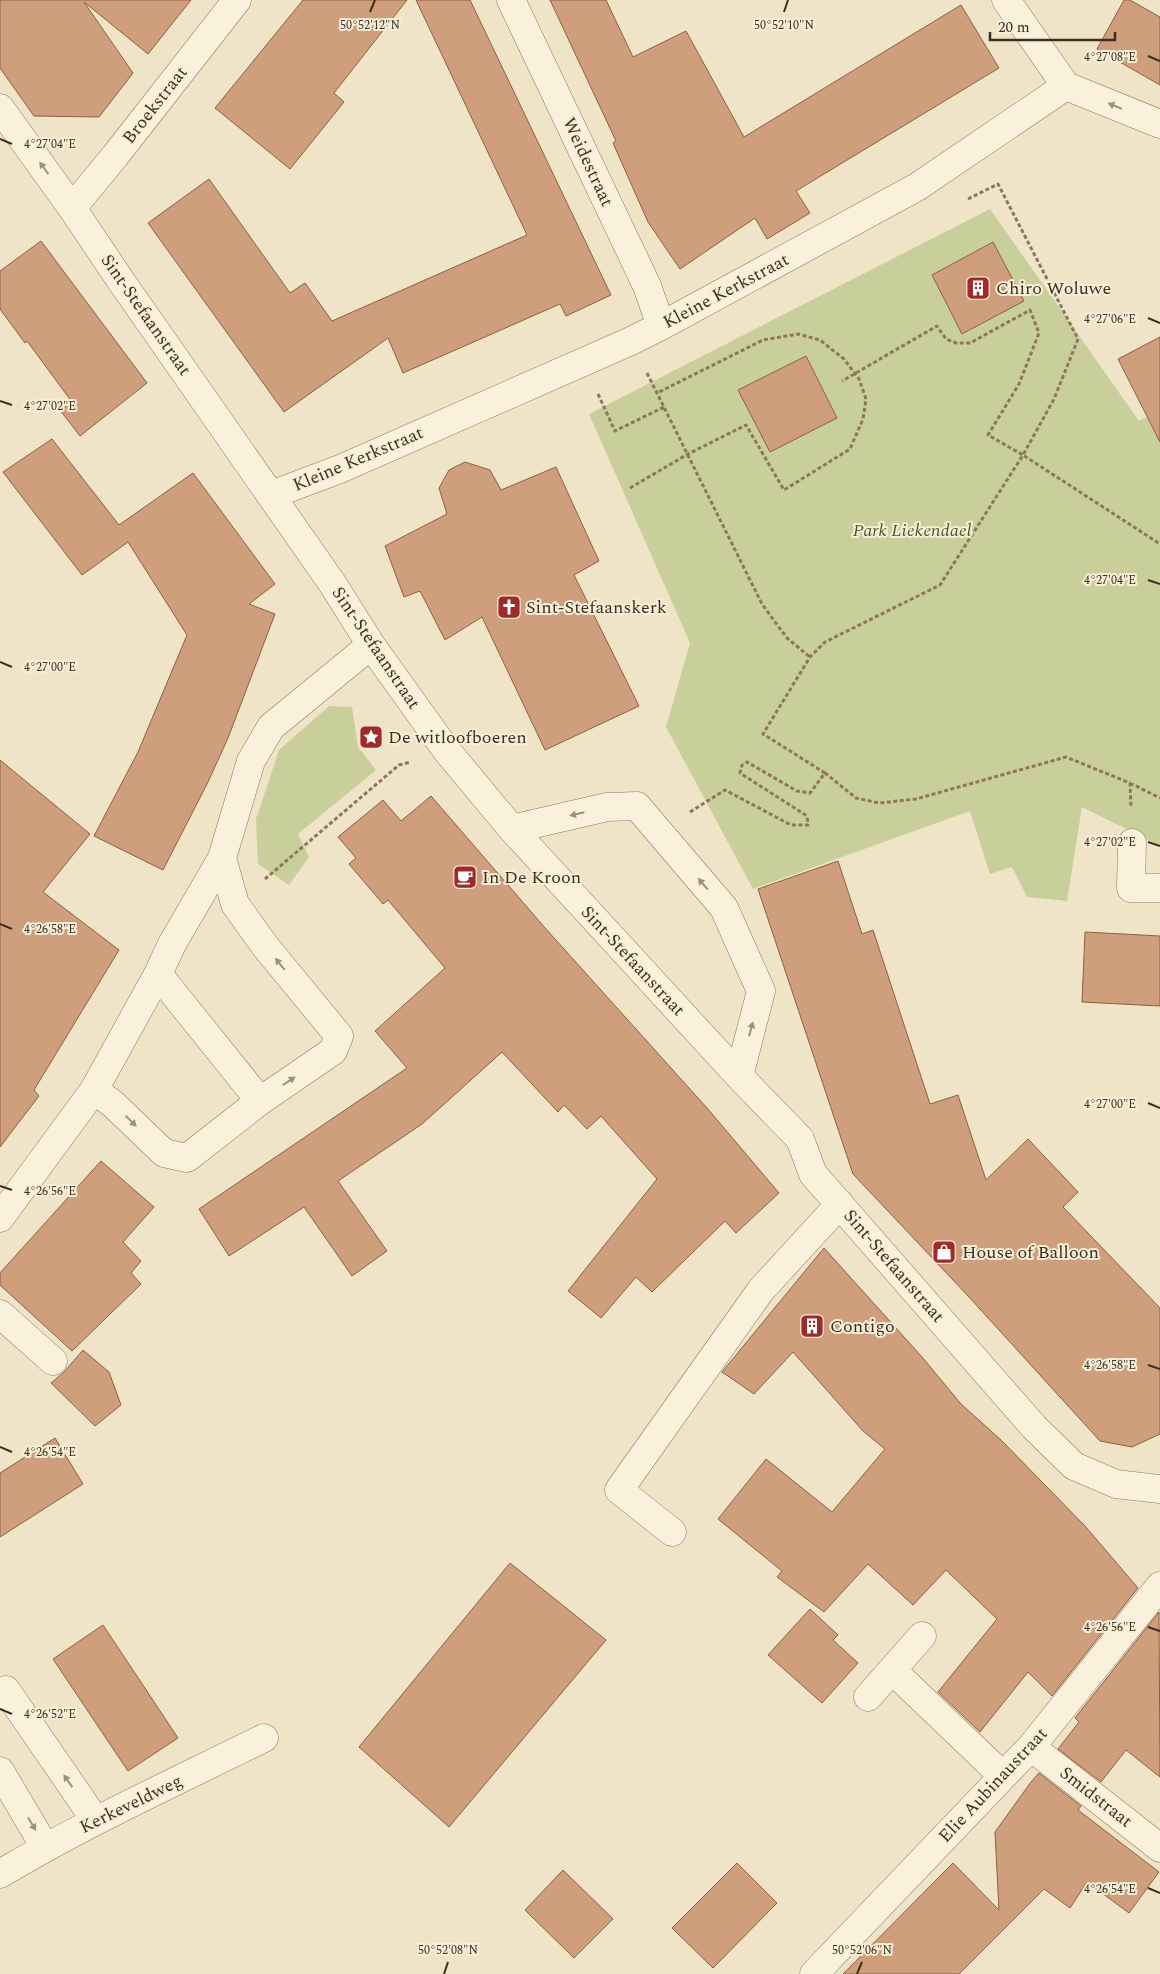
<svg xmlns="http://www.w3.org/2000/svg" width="1160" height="1974" font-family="Spectral,serif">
	<rect width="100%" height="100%" fill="#f0e4c8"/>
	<path fill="#c9cf9b" d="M990,209L1139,421L1160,410V846L1082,807L1067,901L1027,897L1012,867L990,874L970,811L753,889L666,727L690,643L589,414Z
		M329,706L352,707L358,747L376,770L298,834L309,857L289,885L258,864L256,819L279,750Z"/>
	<path fill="#cf9f7d" stroke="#8d5f41" d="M0,0H191L148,54L84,2L133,73L99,117L34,116L0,68Z
		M303,0H407L334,93L344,102L290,169L215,108Z
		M416,0H470L611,295L566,316L560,304L403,373L388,338L284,412L148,223L209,179L290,293L305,283L332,321L527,235Z
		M550,0H606L633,57L686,31L744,137L961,5L999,68L796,191L810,213L767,239L755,218L680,269L648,222L613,143L616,141Z
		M1124,0H1130L1160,17V85L1097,49Z
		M41,241L147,383L80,436L60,410L72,402L27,341L25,343L0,309V271Z
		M993,242L1024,301L962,334L932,275Z
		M1160,337V442L1118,359Z
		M806,356L837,418L770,452L738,390Z
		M52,439L119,525L193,473L275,584L249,604L275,614L228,738L208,782L163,870L94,836L138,752L187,635L128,542L82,575L3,472Z
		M465,462L490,470L501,490L556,467L599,561L574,575L639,706L545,750L482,617L445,640L420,591L404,597L385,546L447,514L439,488L449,470Z
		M0,760L90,834L43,892L119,950L34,1090L39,1096L0,1147Z
		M431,796L546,929L707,1108L779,1193L736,1233L725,1221L652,1292L636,1277L601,1318L568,1291L657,1179L601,1116L587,1129L564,1105L558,1112L502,1052L422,1124L338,1181L387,1251L352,1276L304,1207L229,1256L199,1209L407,1068L375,1031L445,968L388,900L383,904L349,864L356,858L338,837L383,800L401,821Z
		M838,861L862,934L873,930L930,1104L958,1095L986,1180L1028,1139L1078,1192L1063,1207L1160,1308V1434L1132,1447L1100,1441L969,1297L853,1174L758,889Z
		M1085,932L1160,936V1006L1082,1002Z
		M101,1161L154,1207L123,1242L141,1261L131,1273L141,1284L72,1351L0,1285V1273Z
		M824,1248L922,1357L961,1404L1001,1440L1085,1526L1138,1588L1052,1696L1028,1672L980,1732L938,1692L997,1619L946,1570L913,1605L868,1564L824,1612L777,1577L782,1571L718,1519L766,1459L832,1512L885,1449L863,1431L793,1352L754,1394L722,1372Z
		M83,1350L109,1372L121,1405L95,1426L51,1383L64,1372Z
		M55,1438L83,1484L0,1537V1473Z
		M510,1563L606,1640L449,1827L359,1747Z
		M810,1609L838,1635L833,1640L858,1663L822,1703L768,1655Z
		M1159,1612L1160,1777L1126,1750L1101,1782L1058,1749L1079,1722L1075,1718Z
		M103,1625L178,1738L128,1771L53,1659Z
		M1039,1773L1081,1806L1078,1810L1159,1872L1129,1913L1087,1882L1070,1908L1044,1889L959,1974H843L953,1863L999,1910L995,1832L1031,1782Z
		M737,1863L777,1903L713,1968L672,1928Z
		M563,1870L613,1919L574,1958L525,1910Z"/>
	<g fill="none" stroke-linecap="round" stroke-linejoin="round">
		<g stroke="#8d765c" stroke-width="29">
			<path id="minor" d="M511,0L647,286L661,326
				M1006,0L1066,86
				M1066,86L1160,124
				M0,108L72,208L121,281L332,583L371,645L447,751L512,829L739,1076L800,1139L813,1174L1034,1427L1074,1466L1116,1484L1160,1489
				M72,208L115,156L237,0
				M271,495L340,469L631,341L661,326L917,187L1066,86
				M512,829L607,807L637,806L724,908L761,991L739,1076
				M1132,843L1131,888H1160
				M158,974L260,1101
				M94,1090L113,1104L164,1153L187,1158L260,1101L333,1051L339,1036L265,946L235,904L222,858
				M0,1218L94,1090L158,974L172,944L222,858L251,761L271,727L371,645
				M0,1314L53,1361
				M672,1532L619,1490L761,1290L840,1204
				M892,1670L1003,1776
				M0,1694L6,1690L96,1821
				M868,1697L922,1636
				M1031,1747L1160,1848
				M0,1771L45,1847
				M0,1874C85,1823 175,1782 264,1738
				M814,1974L1031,1747L1160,1586"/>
		</g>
		<path stroke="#8d765c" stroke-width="3" stroke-dasharray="4 2.5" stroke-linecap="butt" d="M968,199L998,184L1078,339L1054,399L1023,455L1160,544
			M647,373L762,604L787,638L810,657
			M598,394L615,431L664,407
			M630,488L688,454L746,425L784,490L850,449L863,419L866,399L859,379L844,359L820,340L798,334L763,340L657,393
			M825,773L763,734L810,657L825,642L940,585L1023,455L988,435L1019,384L1039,333L1030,310L970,343H956L946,339L937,326L842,381
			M1130,783L1160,798
			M690,812L725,790L791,825H808L807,816L740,773L742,765L747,762L797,791L810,793L825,773L856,798L879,803L916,799L1066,757L1130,783L1131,808
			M265,879L399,765L411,762"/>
		<use href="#minor" stroke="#faf1dc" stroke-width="28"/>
	</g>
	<defs><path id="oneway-solid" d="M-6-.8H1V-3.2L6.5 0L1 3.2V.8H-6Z" transform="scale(1.25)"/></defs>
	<g fill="#9c907e">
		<use href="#oneway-solid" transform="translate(1115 106) rotate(-158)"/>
		<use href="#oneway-solid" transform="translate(44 168) rotate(-126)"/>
		<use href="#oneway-solid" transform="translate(577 814) rotate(167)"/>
		<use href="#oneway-solid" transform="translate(703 884) rotate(-131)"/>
		<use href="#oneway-solid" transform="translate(280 964) rotate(-129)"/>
		<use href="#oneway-solid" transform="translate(751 1029) rotate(-75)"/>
		<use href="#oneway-solid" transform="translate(289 1081) rotate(-34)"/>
		<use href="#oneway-solid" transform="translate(131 1121) rotate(44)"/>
		<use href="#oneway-solid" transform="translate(68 1781) rotate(-125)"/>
		<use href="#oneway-solid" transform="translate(32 1824) rotate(59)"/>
	</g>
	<path fill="none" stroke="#3d2e20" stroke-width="2" d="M370,12L375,0M784,12L788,0M1148,56L1160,61M0,139L12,144M1148,318L1160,323M0,401L12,405M1148,580L1160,584M0,662L12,667M1148,842L1160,846M0,924L12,929M1148,1103L1160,1108M0,1186L12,1190M1148,1365L1160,1369M0,1447L12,1452M1148,1627L1160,1631M0,1709L12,1714M1148,1888L1160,1893M444,1974L448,1962M857,1974L862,1962"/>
	<defs>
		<g id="building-square" transform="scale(1.25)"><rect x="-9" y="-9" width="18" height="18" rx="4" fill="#9e2a2b" stroke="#f7eed8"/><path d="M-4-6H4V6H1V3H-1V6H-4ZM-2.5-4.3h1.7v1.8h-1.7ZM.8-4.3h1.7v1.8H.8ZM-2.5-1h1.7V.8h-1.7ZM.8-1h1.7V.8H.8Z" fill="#fff"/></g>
		<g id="church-square" transform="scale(1.25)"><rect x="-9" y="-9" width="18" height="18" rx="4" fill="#9e2a2b" stroke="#f7eed8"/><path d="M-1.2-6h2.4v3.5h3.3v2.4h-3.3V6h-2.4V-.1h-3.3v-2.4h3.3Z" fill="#fff"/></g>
		<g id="sight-square" transform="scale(1.25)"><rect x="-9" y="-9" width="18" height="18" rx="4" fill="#9e2a2b" stroke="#f7eed8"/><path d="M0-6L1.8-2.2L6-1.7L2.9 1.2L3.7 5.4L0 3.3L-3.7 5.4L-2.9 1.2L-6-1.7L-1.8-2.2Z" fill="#fff"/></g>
		<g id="cafe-square" transform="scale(1.25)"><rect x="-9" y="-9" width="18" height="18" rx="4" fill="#9e2a2b" stroke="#f7eed8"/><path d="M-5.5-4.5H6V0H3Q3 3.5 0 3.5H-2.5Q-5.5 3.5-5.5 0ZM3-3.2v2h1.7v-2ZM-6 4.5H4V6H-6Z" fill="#fff"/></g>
		<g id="shop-square" transform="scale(1.25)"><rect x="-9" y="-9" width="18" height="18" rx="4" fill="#9e2a2b" stroke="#f7eed8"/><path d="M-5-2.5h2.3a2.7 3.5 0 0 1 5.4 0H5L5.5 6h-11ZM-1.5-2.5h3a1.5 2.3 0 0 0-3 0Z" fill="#fff"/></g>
	</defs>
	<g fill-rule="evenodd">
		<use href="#building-square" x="978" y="288"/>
		<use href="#church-square" x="509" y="607"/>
		<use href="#sight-square" x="371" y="737"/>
		<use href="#cafe-square" x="465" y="877"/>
		<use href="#shop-square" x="944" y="1252"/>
		<use href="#building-square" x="812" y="1326"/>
	</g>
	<g text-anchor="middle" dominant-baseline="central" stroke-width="4" stroke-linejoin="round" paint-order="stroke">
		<g font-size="18" fill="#3d2e20" stroke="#f7eed8">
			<text transform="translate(155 105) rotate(-52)">Broekstraat</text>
			<text transform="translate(588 162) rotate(65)">Weidestraat</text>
			<text transform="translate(726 291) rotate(-28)">Kleine Kerkstraat</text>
			<text transform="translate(146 315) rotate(55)">Sint-Stefaanstraat</text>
			<text transform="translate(358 459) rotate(-23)">Kleine Kerkstraat</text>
			<text transform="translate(376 648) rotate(56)">Sint-Stefaanstraat</text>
			<text transform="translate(633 961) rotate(47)">Sint-Stefaanstraat</text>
			<text transform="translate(894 1266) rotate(49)">Sint-Stefaanstraat</text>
			<text transform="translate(993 1785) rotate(-47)">Elie Aubinaustraat</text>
			<text transform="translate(1096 1797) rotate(38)">Smidstraat</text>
			<text transform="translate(131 1804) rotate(-26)">Kerkeveldweg</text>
		</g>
		<g font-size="18" fill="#3d2e20" stroke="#f7eed8" text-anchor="start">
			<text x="996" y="288">Chiro Woluwe</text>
			<text x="526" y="607">Sint-Stefaanskerk</text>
			<text x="388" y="737">De witloofboeren</text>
			<text x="482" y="877">In De Kroon</text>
			<text x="962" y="1252">House of Balloon</text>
			<text x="830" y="1326">Contigo</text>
		</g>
		<g font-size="18" font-style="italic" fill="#4d5a26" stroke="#f7eed8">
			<text x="912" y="530">Park Liekendael</text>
		</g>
	</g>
	<g font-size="12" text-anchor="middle" fill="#3d2e20" stroke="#f7eed8" stroke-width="4" stroke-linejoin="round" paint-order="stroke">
		<text x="784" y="29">50°52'10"N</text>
		<text x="370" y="29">50°52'12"N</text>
		<text x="1110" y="61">4°27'08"E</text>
		<text x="50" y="148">4°27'04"E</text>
		<text x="1110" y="323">4°27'06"E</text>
		<text x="50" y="410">4°27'02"E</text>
		<text x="1110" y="584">4°27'04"E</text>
		<text x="50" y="671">4°27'00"E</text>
		<text x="1110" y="846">4°27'02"E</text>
		<text x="50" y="933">4°26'58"E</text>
		<text x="1110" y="1108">4°27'00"E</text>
		<text x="50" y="1195">4°26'56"E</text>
		<text x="1110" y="1369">4°26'58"E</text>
		<text x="50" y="1456">4°26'54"E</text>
		<text x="1110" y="1631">4°26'56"E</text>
		<text x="50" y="1718">4°26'52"E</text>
		<text x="1110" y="1893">4°26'54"E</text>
		<text x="448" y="1954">50°52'08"N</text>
		<text x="862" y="1954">50°52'06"N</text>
	</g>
	<path d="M990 32v8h125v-8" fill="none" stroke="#3d2e20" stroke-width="2.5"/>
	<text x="998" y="32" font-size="15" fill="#3d2e20" stroke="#f7eed8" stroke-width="4" paint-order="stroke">20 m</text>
</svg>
